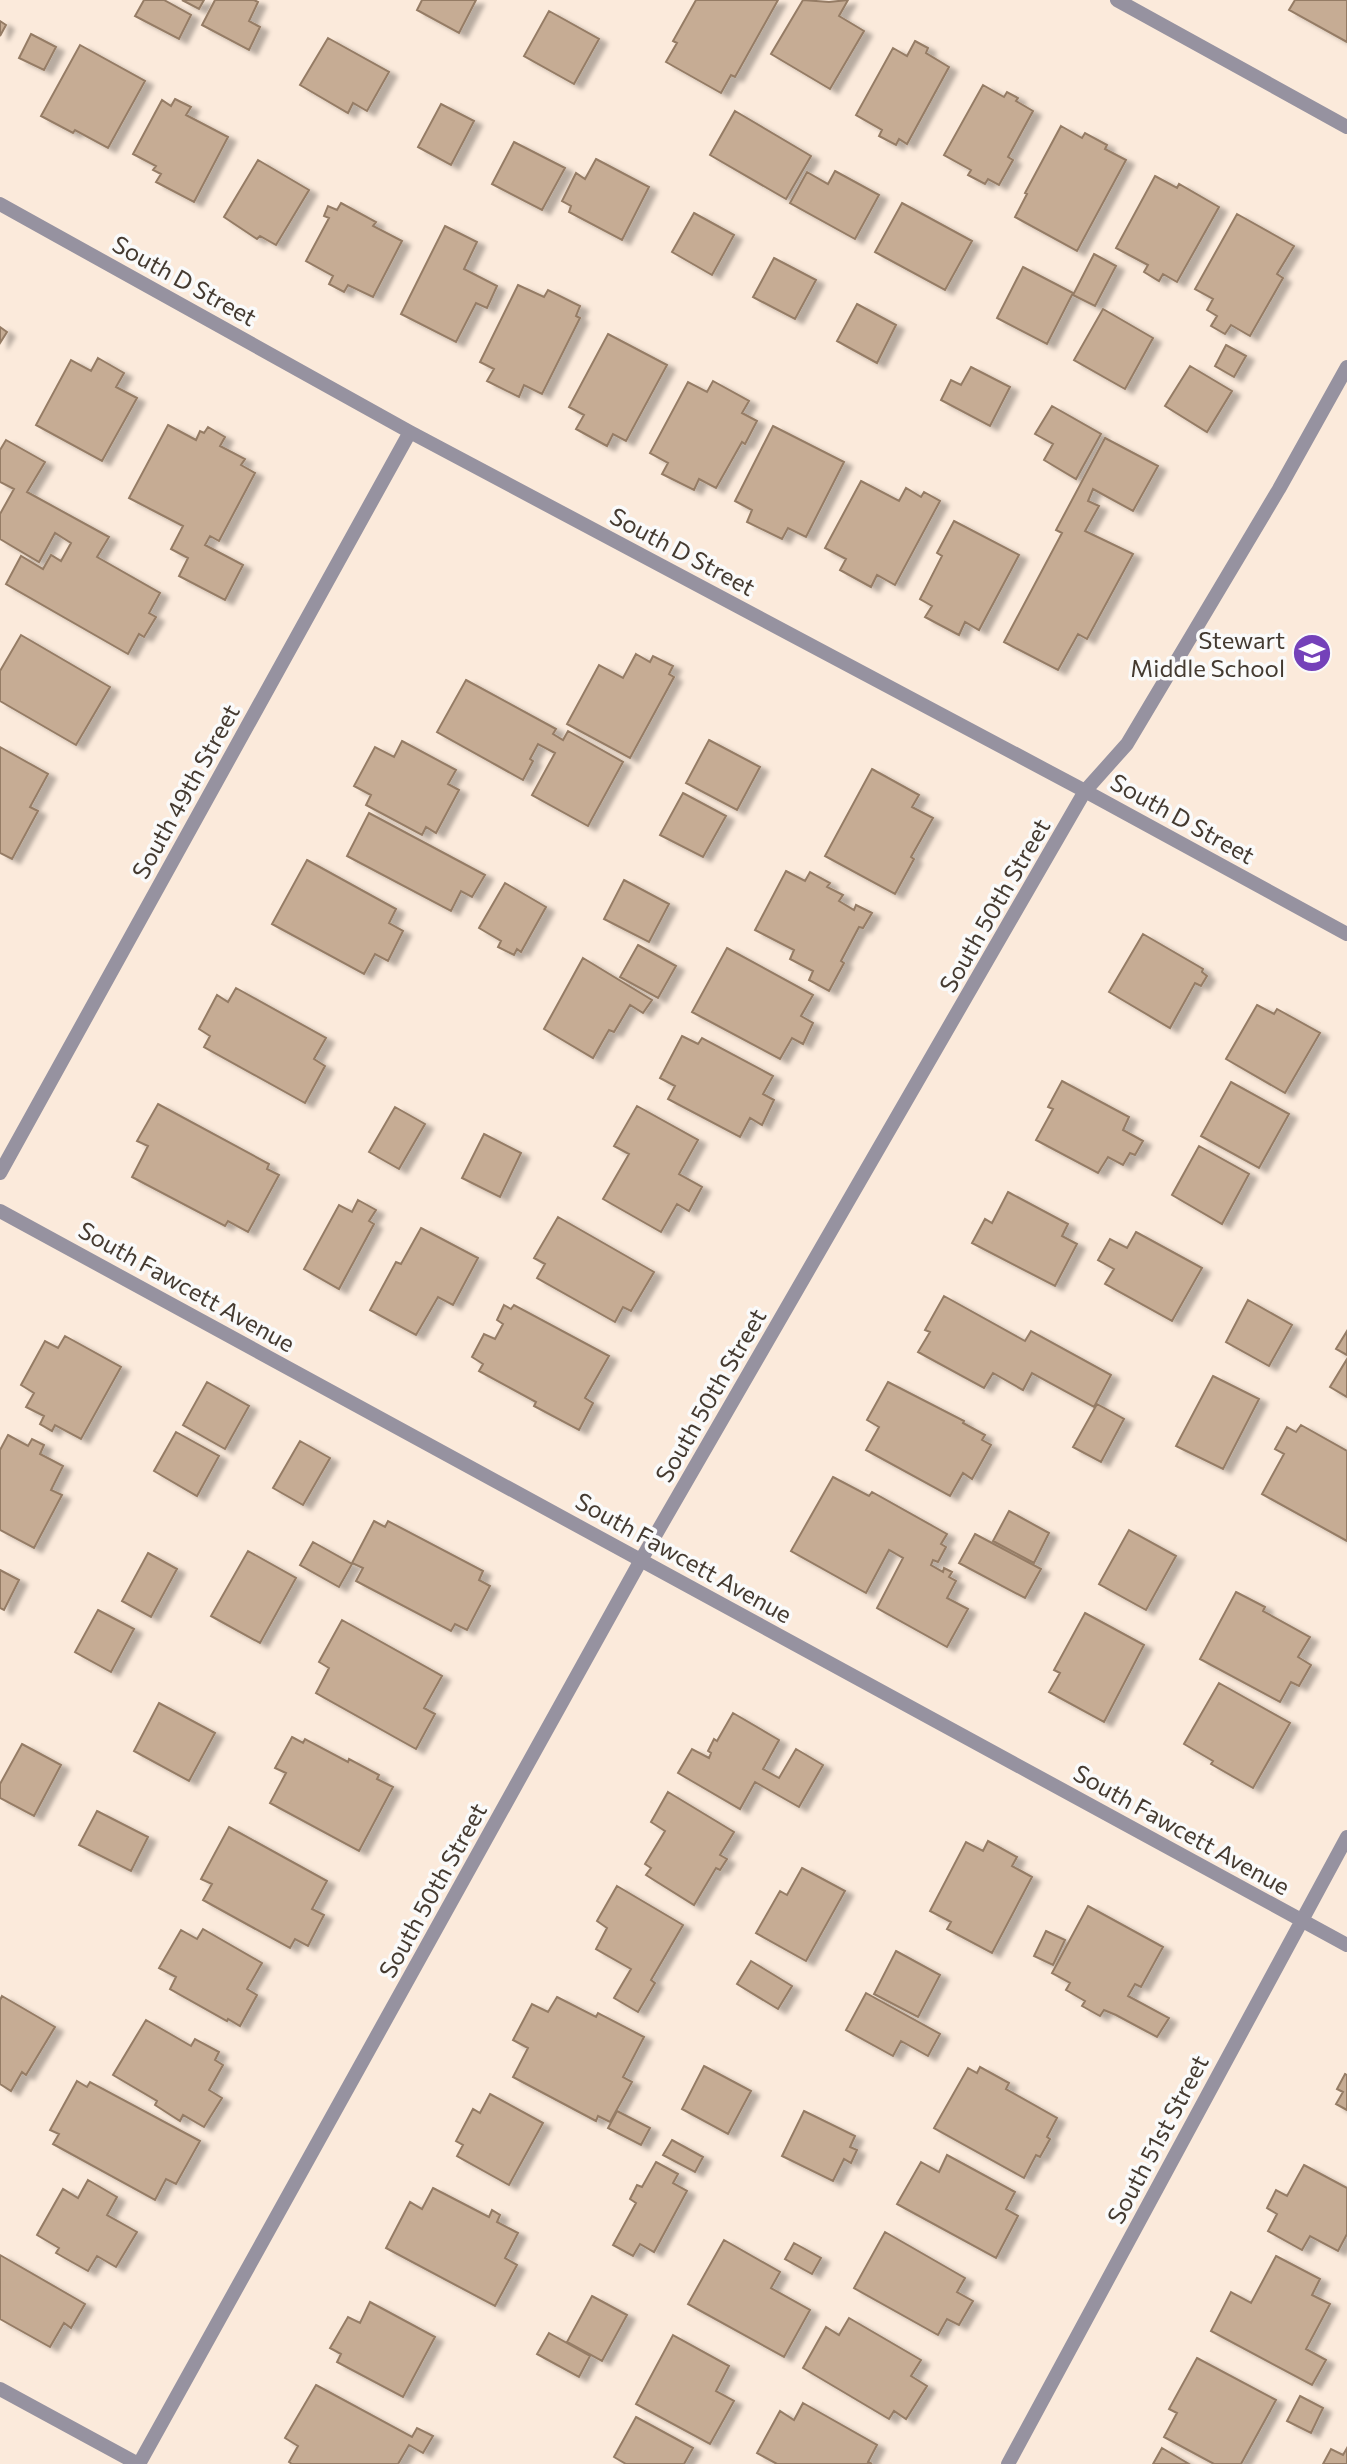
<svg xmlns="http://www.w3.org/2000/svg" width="1347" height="2464" font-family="Commissioner,sans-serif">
	<defs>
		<filter id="shadow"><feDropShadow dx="8" dy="4.5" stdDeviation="2" flood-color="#0004"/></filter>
	</defs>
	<rect width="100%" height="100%" fill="#fbeadb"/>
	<path fill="#c6ac94" stroke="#957c65" stroke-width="2" filter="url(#shadow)" d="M144,0H164L191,15L179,39L135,16Z
		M182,0H204L199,9Z
		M215,0H254L258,2L249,21L260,27L249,50L202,25Z
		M422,0H476L459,33L417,10Z
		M696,0H778L735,77L731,75L721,93L666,62L677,43L673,41Z
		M803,0L829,2L848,0L839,16L864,31L830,89L771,54Z
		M1295,0H1347V42L1289,10Z
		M549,11L599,39L574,84L524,56Z
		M0,21L6,25L0,36Z
		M31,34L56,47L44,70L19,58Z
		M328,38L389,72L367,111L353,103L348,113L300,85Z
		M915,41L928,48L926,53L949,67L907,144L899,139L896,145L879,136L882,130L856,115L893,48L907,56Z
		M80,45L145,81L108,148L75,130L73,133L41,116Z
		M983,85L1004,97L1007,92L1018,98L1016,101L1033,111L1008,157L1013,160L999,185L988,179L985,184L968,175L971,170L944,155Z
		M175,99L191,107L186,115L228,137L194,202L156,182L161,174L153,170L156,166L133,154L162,100L171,106Z
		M441,104L474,121L451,165L418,147Z
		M735,111L811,156L786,199L710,155Z
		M1061,126L1082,138L1085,133L1107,145L1105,149L1126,160L1077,251L1015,217L1027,194L1025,193Z
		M514,142L565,168L542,210L492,184Z
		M596,159L649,187L622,240L569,212L571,206L562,201L576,173L585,179Z
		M258,160L309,190L276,245L260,236L257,239L224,217Z
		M835,171L879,195L855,239L790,203L807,172L828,184Z
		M1155,176L1177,188L1179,184L1219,207L1177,282L1163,274L1159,281L1144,272L1148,265L1116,248Z
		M341,203L376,222L373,226L402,241L373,297L348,285L344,292L329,284L333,276L306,261L329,218L324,216L328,206L337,210Z
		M902,203L972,241L945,290L875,252Z
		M694,213L734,235L712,275L672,252Z
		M1237,214L1294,246L1277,274L1283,278L1250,336L1231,325L1225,334L1211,326L1217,316L1207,310L1213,299L1195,289Z
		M445,226L477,242L464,269L497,286L487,308L476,303L456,342L401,314Z
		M1094,254L1116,266L1095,306L1073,295Z
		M774,258L816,280L795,319L753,297Z
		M1023,267L1073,293L1047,344L997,318Z
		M518,285L544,297L548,290L580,306L576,316L580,318L542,394L524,385L519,397L487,381L494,369L480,362Z
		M857,304L896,325L877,363L837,341Z
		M1103,309L1153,338L1125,389L1074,360Z
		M0,327L7,332L0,343Z
		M608,334L667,365L626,441L613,434L607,446L576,429L584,415L569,407Z
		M1226,345L1246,356L1234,377L1215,366Z
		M98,358L124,373L116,387L137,398L102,461L36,425L71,360L91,371Z
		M1190,366L1232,391L1207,432L1165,406Z
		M971,367L1010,387L990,426L941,400L951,380L961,385Z
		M713,381L749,401L742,413L757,421L745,444L742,442L716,488L699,479L694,490L662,474L668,463L650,453L688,382L707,392Z
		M1052,406L1101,434L1076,479L1044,460L1053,444L1035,434Z
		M168,425L196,440L200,431L204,433L208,427L225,437L220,446L245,459L241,465L255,473L219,541L210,536L205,545L243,565L225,600L179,576L188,558L171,549L183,526L129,498Z
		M773,426L844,462L806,537L788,528L782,539L747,522L752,510L735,501Z
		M1105,438L1158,466L1133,511L1093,489L1088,501L1099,506L1085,531L1133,554L1087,639L1078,634L1058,670L1004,642L1062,533L1056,530Z
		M6,440L45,462L27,492L109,537L97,557L160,593L149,613L156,617L144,637L139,634L128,654L6,584L21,556L43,569L51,555L61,561L71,543L55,533L39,562L0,539V514L14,489L0,482V450Z
		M861,481L899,501L906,488L921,497L924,492L940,501L895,585L877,575L871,587L840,570L846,559L825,548Z
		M954,521L1019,555L979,630L965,622L959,635L925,617L932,606L920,599L942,556L937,553Z
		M21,635L110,687L76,745L0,701V671Z
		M636,654L650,662L653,656L673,666L669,674L674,677L630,758L567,724L599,665L623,678Z
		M466,680L556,729L553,734L563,740L568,731L623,762L588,826L532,795L555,753L538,744L530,759L533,761L523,780L437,732Z
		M709,740L760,767L737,810L686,783Z
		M402,741L456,770L448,784L459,790L436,833L426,827L422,835L366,805L371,795L354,786L375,747L394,757Z
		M0,747L48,774L30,807L38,811L12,859L0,853Z
		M872,769L919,795L912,807L933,818L911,857L914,859L895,894L825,856Z
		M683,793L726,816L703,857L660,835Z
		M369,813L485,875L472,897L461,891L451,911L347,856Z
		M307,860L396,909L389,923L403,931L388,961L375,954L364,974L272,924Z
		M786,871L805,881L810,872L830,883L827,887L843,895L839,901L854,910L856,905L872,913L863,928L859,927L841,961L844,963L829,991L809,980L813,971L790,959L794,950L755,930Z
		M624,880L669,904L649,942L604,919Z
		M505,883L546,907L521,952L517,949L514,955L498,947L501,941L479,928Z
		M1143,934L1203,969L1202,972L1207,976L1201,986L1195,983L1170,1028L1109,992Z
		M638,945L676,966L658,998L620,977Z
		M727,948L813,995L801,1016L813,1023L803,1044L792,1038L780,1059L692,1012Z
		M583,958L652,1000L643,1013L630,1005L614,1032L609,1030L593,1058L544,1029Z
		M236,988L326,1038L314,1059L325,1066L305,1103L204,1047L210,1036L199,1029L217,995L228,1002Z
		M1257,1005L1274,1014L1277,1009L1320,1033L1285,1093L1226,1059Z
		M682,1036L698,1044L702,1038L773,1076L763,1094L774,1100L762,1125L750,1118L740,1137L668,1099L675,1086L660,1078Z
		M1062,1081L1129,1117L1123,1130L1143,1141L1135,1155L1130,1153L1123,1165L1108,1157L1098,1173L1036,1140L1053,1109L1048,1107Z
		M1231,1082L1289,1114L1259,1168L1201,1136Z
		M158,1104L269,1164L267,1169L279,1175L248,1232L228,1221L225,1226L132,1177L148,1146L137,1141Z
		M637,1106L698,1140L679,1174L702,1187L689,1211L677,1204L661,1232L603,1199L629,1154L614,1146Z
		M395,1107L425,1124L399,1169L369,1152Z
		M484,1134L521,1153L500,1197L462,1178Z
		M1199,1146L1249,1174L1222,1224L1172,1195Z
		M1008,1192L1068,1224L1062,1236L1077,1244L1055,1286L972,1243L985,1219L992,1223Z
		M358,1200L376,1210L369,1221L374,1224L339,1289L304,1269L339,1205L352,1212Z
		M558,1217L654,1272L631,1311L623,1307L615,1322L537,1278L545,1264L534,1258Z
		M421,1228L478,1258L453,1305L438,1297L416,1335L370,1310L396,1262L401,1264Z
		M1136,1232L1202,1268L1172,1321L1105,1284L1114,1269L1098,1260L1110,1239L1127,1248Z
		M944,1296L1025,1341L1031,1331L1111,1375L1094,1407L1032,1373L1023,1390L993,1373L984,1388L918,1352L930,1332L925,1330Z
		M1248,1300L1292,1325L1269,1366L1226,1342Z
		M504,1305L511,1309L514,1305L609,1356L585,1398L593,1403L579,1430L534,1406L536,1402L479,1371L483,1364L472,1357L484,1334L495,1339L503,1324L497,1320Z
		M1347,1331V1355L1336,1349Z
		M65,1336L121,1367L81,1439L55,1425L52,1431L40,1424L44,1416L26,1407L34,1393L21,1385L45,1341L58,1348Z
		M1347,1359V1397L1330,1387Z
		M1213,1376L1259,1399L1223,1469L1176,1446Z
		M207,1382L249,1406L225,1449L183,1425Z
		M888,1382L964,1421L963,1423L985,1435L982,1440L991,1445L972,1479L963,1473L950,1496L866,1450L879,1427L867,1420Z
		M1097,1404L1124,1419L1101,1462L1073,1447Z
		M1301,1425L1347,1451V1541L1262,1494L1284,1454L1275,1449L1287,1427L1296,1432Z
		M176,1432L219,1456L197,1496L154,1471Z
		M8,1435L28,1446L32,1439L44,1445L40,1454L63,1466L51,1490L62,1495L34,1548L0,1530V1450Z
		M300,1441L330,1458L303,1505L273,1488Z
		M833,1477L869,1496L872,1492L947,1534L941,1544L946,1547L938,1562L933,1560L931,1565L943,1572L944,1568L952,1572L949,1577L956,1581L947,1598L968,1609L947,1647L877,1608L903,1558L889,1550L866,1593L791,1551Z
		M1009,1511L1049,1533L1034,1563L993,1541Z
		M374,1521L385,1527L388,1521L483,1571L479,1580L490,1586L467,1630L455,1624L451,1631L356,1581L363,1568L352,1563Z
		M1129,1530L1176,1556L1146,1610L1099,1584Z
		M975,1534L1041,1569L1025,1598L959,1563Z
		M313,1542L352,1564L339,1587L300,1565Z
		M248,1551L296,1578L260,1643L211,1616Z
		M148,1553L177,1569L151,1617L122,1601Z
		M0,1570L19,1580L4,1610L0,1608Z
		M1236,1592L1265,1607L1263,1611L1310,1637L1298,1657L1311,1665L1299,1686L1291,1682L1280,1702L1200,1659Z
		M98,1610L134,1629L111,1672L75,1652Z
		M1085,1613L1144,1645L1104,1722L1049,1692L1060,1673L1054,1670Z
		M342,1620L442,1676L424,1708L435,1714L416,1749L316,1693L329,1668L319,1662Z
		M1219,1683L1290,1723L1253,1788L1211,1764L1213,1761L1184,1744Z
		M159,1703L215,1733L189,1781L134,1751Z
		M733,1713L779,1740L763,1769L779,1778L796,1749L823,1765L799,1807L755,1782L740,1809L678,1773L692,1749L709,1758L711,1753L708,1751L714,1739L717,1741Z
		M292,1737L303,1743L305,1739L348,1762L349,1759L379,1775L377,1779L393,1787L359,1851L270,1803L286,1773L275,1768Z
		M22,1744L61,1765L34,1816L0,1798V1784Z
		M668,1792L734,1832L720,1855L727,1859L720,1870L716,1868L694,1905L646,1875L651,1868L645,1864L665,1831L651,1822Z
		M97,1811L148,1837L131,1871L79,1845Z
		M229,1827L327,1881L312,1909L324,1915L308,1946L295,1939L290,1948L203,1900L212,1884L201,1879Z
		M988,1841L1017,1857L1012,1866L1032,1877L992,1953L947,1929L951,1922L930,1911L966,1842L983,1851Z
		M802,1868L845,1891L806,1961L756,1933L780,1891L787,1895Z
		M617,1886L683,1925L651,1980L655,1983L638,2012L614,1998L631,1969L596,1949L607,1928L597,1921Z
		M1088,1906L1163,1947L1141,1987L1135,1984L1128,1996L1169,2018L1157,2037L1116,2015L1104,2010L1100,2016L1082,2006L1085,2001L1066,1990L1070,1983L1052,1973Z
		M203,1929L262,1963L247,1989L257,1995L240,2026L228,2019L227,2021L170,1989L176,1977L159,1968L181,1930L197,1939Z
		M1046,1931L1065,1940L1053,1965L1034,1956Z
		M896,1951L940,1975L918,2017L874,1994Z
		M751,1961L792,1986L778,2009L737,1984Z
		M866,1993L940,2034L928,2056L901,2041L893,2056L846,2030Z
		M2,1996L55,2027L26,2075L22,2072L11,2091L0,2084V2000Z
		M557,1997L596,2017L598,2013L644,2037L623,2077L632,2082L610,2122L598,2116L596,2121L513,2077L528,2048L513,2040L532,2004L548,2012Z
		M146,2020L191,2046L195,2039L219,2052L215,2060L223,2065L209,2090L222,2098L204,2127L183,2115L180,2121L155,2105L157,2101L113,2075Z
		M704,2066L751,2091L728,2134L682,2109Z
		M980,2067L1009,2083L1006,2089L1057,2118L1047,2137L1050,2139L1040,2157L1036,2155L1024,2178L934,2128L968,2068L977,2073Z
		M1345,2074L1347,2075V2110L1336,2104L1343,2092L1337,2089Z
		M77,2081L87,2087L90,2082L200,2141L176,2184L166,2179L155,2200L53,2144L59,2134L50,2130Z
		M490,2094L543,2123L509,2185L457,2156L463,2145L456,2141L473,2109L480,2113Z
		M617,2111L650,2128L641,2145L608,2128Z
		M804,2111L855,2136L850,2147L857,2150L851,2163L844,2159L833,2181L782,2156Z
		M672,2140L703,2157L695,2172L663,2155Z
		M947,2155L1015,2192L1006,2209L1018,2216L996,2258L897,2204L921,2162L939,2172Z
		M656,2162L678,2174L673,2183L687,2191L654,2252L640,2244L633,2256L613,2245L636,2203L630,2199L637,2185L642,2187Z
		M1304,2165L1347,2188V2234L1338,2251L1310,2236L1302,2250L1268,2231L1277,2214L1267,2208L1276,2190L1287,2196Z
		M88,2180L117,2197L107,2215L137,2232L116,2267L97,2256L88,2271L56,2253L59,2248L37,2235L63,2189L78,2198Z
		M433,2188L489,2217L492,2210L500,2215L497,2222L518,2233L505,2258L517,2265L495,2306L386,2248L410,2202L422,2209Z
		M885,2232L965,2278L957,2292L973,2301L959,2325L947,2319L938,2335L854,2288Z
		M724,2240L780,2272L771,2288L810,2310L784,2357L688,2304Z
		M794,2243L821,2258L812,2274L785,2259Z
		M0,2255L85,2304L71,2328L64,2323L50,2347L0,2319Z
		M1276,2256L1320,2279L1312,2295L1330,2304L1306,2349L1326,2360L1312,2385L1211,2331L1231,2292L1251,2303Z
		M592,2296L627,2315L602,2361L567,2342Z
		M370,2302L435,2337L403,2397L337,2362L341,2354L330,2348L348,2317L360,2323Z
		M849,2318L921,2360L911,2376L927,2386L906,2419L894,2411L889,2419L803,2368L826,2327L839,2335Z
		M549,2333L590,2356L579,2377L537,2354Z
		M673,2335L729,2366L716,2391L734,2401L710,2444L636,2404Z
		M1197,2358L1276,2400L1241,2464H1214L1164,2437L1177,2413L1169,2409Z
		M316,2385L412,2437L417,2428L433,2436L423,2453L409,2445L398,2464H292L289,2462L298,2446L285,2438Z
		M1300,2396L1323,2408L1311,2433L1287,2421Z
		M803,2403L877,2445L868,2462L872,2464H777L757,2453L780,2411L794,2420Z
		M636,2417L693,2448L684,2464H626L614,2457Z
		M1162,2448L1189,2464H1153Z
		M1347,2448V2464H1323L1331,2449L1343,2455Z"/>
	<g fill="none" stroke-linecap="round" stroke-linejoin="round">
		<path stroke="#9692a0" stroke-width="14" d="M1117,0L1347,127
			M0,204L410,432L1085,791L1347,934
			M0,1173L410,432
			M0,1211L1347,1945
			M0,2389L138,2464
			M139,2464L641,1560L1085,791L1127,744L1279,489L1347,367
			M1008,2464L1347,1837"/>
	</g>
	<defs>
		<g id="school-disc" transform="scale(2.0125)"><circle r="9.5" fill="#7441b9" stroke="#fafafa"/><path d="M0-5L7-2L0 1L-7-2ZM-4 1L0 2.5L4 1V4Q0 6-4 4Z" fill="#fff"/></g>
	</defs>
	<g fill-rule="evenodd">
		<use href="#school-disc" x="1312" y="653"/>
	</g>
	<g text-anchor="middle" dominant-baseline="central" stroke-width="7" stroke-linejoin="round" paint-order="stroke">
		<g font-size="24" fill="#443a30" stroke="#fafafa">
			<text transform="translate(185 280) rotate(29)">South D Street</text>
			<text transform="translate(683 551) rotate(28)">South D Street</text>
			<text transform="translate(185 791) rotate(-61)">South 49th Street</text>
			<text transform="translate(1183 818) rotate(29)">South D Street</text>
			<text transform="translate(994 905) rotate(-60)">South 50th Street</text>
			<text transform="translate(187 1286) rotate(29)">South Fawcett Avenue</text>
			<text transform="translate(710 1395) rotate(-60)">South 50th Street</text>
			<text transform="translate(684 1557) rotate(29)">South Fawcett Avenue</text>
			<text transform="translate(1182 1829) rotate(29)">South Fawcett Avenue</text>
			<text transform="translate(432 1890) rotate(-61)">South 50th Street</text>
			<text transform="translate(1157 2139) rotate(-62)">South 51st Street</text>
		</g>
		<g font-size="24" fill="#443a30" stroke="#fafafa" text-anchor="end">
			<text x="1285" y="639">Stewart<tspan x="1285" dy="28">Middle School</tspan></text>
		</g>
	</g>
</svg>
